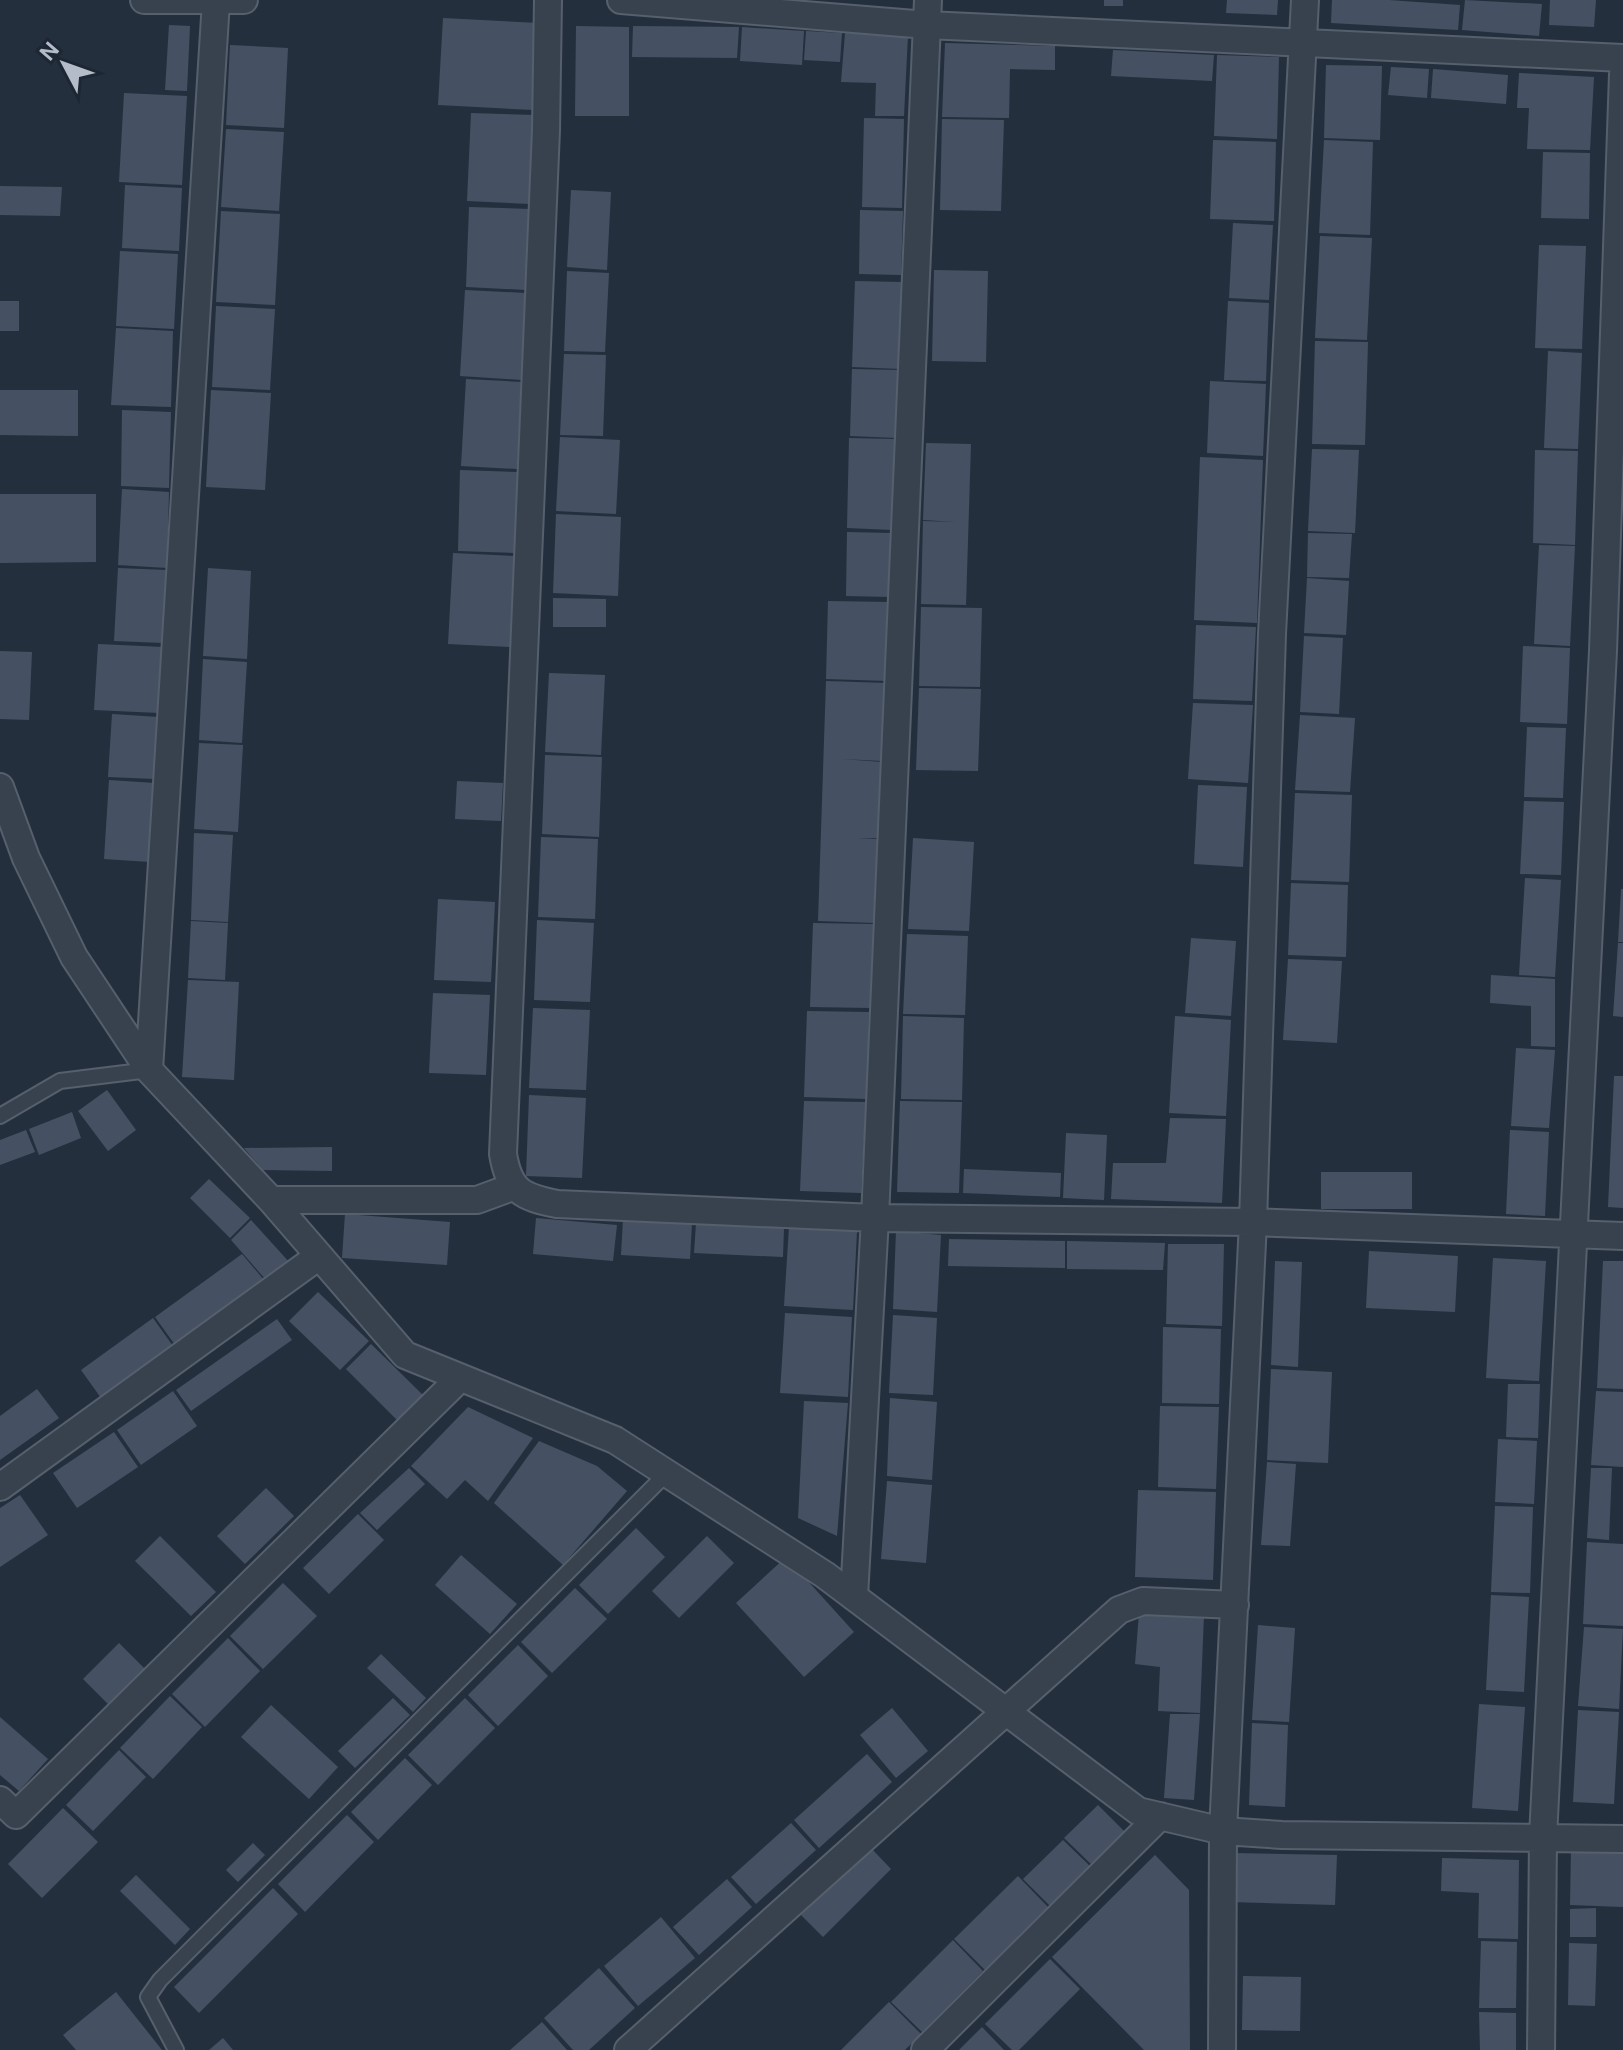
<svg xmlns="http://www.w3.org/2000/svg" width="1623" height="2050" font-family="'DM Sans',sans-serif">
	<rect width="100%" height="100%" fill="#242f3e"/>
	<path fill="#455162" d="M1104,0H1123V6H1104Z
		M1227,0H1278L1277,15L1226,13Z
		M1332,0H1389L1460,5L1458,30L1331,23Z
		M1465,0L1542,4L1539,36L1462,30Z
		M1550,0H1596L1594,27L1549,25Z
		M443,18L539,23L534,110L438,105Z
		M169,25L190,26L187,91L165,90Z
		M576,26L629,27V116H575Z
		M633,26L739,27L737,58L632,57Z
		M742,27L804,31L802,65L740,61Z
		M806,31L842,33L840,62L804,60Z
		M845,33L908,35L904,116H875L876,83L841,82Z
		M945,43L1055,46V70L1010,69L1009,118L942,117Z
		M230,45L288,48L284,128L226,125Z
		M1113,50L1214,55L1212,81L1111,76Z
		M1217,55L1279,57L1277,139L1214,136Z
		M1326,65L1382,66L1380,140L1324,138Z
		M1391,67L1429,69L1427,98L1388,95Z
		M1433,69L1508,75L1506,104L1431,98Z
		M1519,73L1594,77L1590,150L1527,149L1529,108H1517Z
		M124,93L187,96L182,185L119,182Z
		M471,113L534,115L530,204L467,201Z
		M864,118L904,119L902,208L862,207Z
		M942,119L1004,120L1001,211L940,210Z
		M226,129L284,132L279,211L221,207Z
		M1213,140L1276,142L1274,221L1210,219Z
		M1324,140L1373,142L1370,235L1319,233Z
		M1543,152L1590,153L1589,219L1541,218Z
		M125,185L182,188L179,251L122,248Z
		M0,186L62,187L60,216L0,215Z
		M571,190L611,192L607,270L567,267Z
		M469,207L530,209L526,290L466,287Z
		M860,210L903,211L901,275L859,274Z
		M221,211L280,214L275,305L216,302Z
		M1233,223L1273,225L1269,300L1229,298Z
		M1320,236L1372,238L1367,340L1315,338Z
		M1539,245L1586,246L1582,349L1535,348Z
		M120,251L178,254L174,329L116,326Z
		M934,270L988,271L986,362L932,361Z
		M567,271L609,273L605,352L564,351Z
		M855,281L902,282L900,369L852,367Z
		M465,290L526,293L522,380L460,376Z
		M0,301H19V331H0Z
		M1228,301L1269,303L1266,381L1224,380Z
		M216,306L275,309L270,390L212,387Z
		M116,328L173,331L171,407L111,405Z
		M1315,341L1368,342L1365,445L1312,444Z
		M1548,351L1582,353L1578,449L1544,448Z
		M564,354L606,355L603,436L560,435Z
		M852,369L900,370L897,438L850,436Z
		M466,379L522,382L517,469L461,466Z
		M1210,381L1266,384L1263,456L1207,453Z
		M0,390H78V436L0,435Z
		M211,390L271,393L265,490L206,487Z
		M122,410L171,412L169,488L121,486Z
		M560,437L620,440L616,514L556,511Z
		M849,438L897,439L893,530L847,528Z
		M926,443L971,444L966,605L921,604L923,521L956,522L923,520Z
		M1312,449L1359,450L1355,533L1308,531Z
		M1535,450L1578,451L1575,545L1533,543Z
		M1200,457L1263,460L1257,623L1194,620Z
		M460,470L518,472L515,553L458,551Z
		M122,489L169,492L167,568L118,565Z
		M0,494H96V562L0,563Z
		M556,514L621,517L618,596L553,593Z
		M847,532L892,533L891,597L846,596Z
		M1308,533L1352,534L1349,578L1307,577Z
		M1539,545L1575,546L1570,646L1534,644Z
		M453,553L515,556L510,647L448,644Z
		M118,568L167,570L163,643L114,641Z
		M208,568L251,571L247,659L203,656Z
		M1307,578L1349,581L1346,635L1304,633Z
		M553,598L606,599V627H553Z
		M828,601L890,602L888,681L826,679Z
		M921,607L982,608L980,687L919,686Z
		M1196,625L1256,627L1252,701L1193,699Z
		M1304,636L1343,638L1339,714L1300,712Z
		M98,644L163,647L159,713L94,710Z
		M1523,646L1570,648L1567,724L1520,722Z
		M0,651L32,652L29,720L0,719Z
		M203,659L247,662L242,743L199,740Z
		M549,673L605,675L601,755L545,752Z
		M826,681L888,683L882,761L842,759L882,762L879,838H858L878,839L875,923L818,921Z
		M919,688L981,689L978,771L916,770Z
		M1193,703L1253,705L1248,783L1188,779Z
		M112,714L159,717L155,779L108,777Z
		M1300,715L1355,718L1350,792L1295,790Z
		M1527,727L1566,728L1563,798L1524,797Z
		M199,743L243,745L238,832L194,829Z
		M545,755L602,757L599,837L542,834Z
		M109,780L155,783L150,862L104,859Z
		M457,781L503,783L501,821L455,819Z
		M1198,785L1247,787L1243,867L1194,864Z
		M1295,793L1352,795L1349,882L1291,880Z
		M1524,801L1564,802L1561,875L1520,874Z
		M194,833L233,835L228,922L191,920Z
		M541,837L598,839L595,919L538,917Z
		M913,838L974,842L969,931L908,929Z
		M1525,878L1561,880L1555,977L1519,975Z
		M1291,883L1348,885L1346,957L1288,955Z
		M1621,889H1623V942H1618Z
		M438,899L495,902L491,982L434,980Z
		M537,920L594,923L590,1002L534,1000Z
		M191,921L228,923L225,980L188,978Z
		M813,923L874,924L870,1008L810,1007Z
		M907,934L968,936L965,1015L903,1014Z
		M1191,938L1236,941L1231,1016L1185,1013Z
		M1618,943H1623V1017L1613,1016Z
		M1288,959L1342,961L1337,1043L1283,1040Z
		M1491,975L1555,979V1047L1531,1046V1006L1490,1003Z
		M188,980L239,982L234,1080L182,1077Z
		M433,993L490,995L486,1075L429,1073Z
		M533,1008L590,1010L586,1090L529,1088Z
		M807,1011L869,1012L867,1099L804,1097Z
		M903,1016L964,1018L962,1100L901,1099Z
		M1175,1016L1231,1020L1226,1116L1169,1113Z
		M1516,1048L1555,1050L1549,1128L1511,1126Z
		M1614,1076H1623V1208L1608,1207Z
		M107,1090L136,1130L108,1151L78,1111Z
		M529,1095L586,1098L582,1178L526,1176Z
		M804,1101L866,1102L861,1193L800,1191Z
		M900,1101L962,1102L959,1193L897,1192Z
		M72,1112L81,1138L39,1155L29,1129Z
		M1170,1118L1226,1119L1222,1203L1111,1199L1113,1163H1166Z
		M26,1130L35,1152L0,1165V1140Z
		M1510,1130L1549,1132L1545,1216L1506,1214Z
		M1066,1133L1107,1135L1104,1200L1063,1198Z
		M332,1147V1171L263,1170L244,1148Z
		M964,1169L1061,1173L1060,1197L963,1193Z
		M1321,1172H1412V1209H1321Z
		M209,1179L250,1218L230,1238L190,1198Z
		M345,1214L450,1222L447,1265L342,1258Z
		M536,1218L617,1225L613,1261L533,1254Z
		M623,1219L692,1223L690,1259L621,1255Z
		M251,1220L290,1263L266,1280L231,1240Z
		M696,1223L784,1228L783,1257L694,1253Z
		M789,1227L857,1231L853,1310L784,1306Z
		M896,1231L941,1235L937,1312L893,1309Z
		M949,1239L1065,1241V1268L948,1266Z
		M1067,1241L1165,1243L1163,1270L1067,1269Z
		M1168,1244H1224L1222,1326L1166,1324Z
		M1369,1251L1458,1256L1455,1312L1366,1308Z
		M242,1254L265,1281L175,1345L155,1317Z
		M1493,1258L1546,1261L1539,1381L1486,1378Z
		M1275,1261L1302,1262L1298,1367L1271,1365Z
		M1603,1261H1623V1389L1597,1388Z
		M318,1292L369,1341L340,1370L289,1321Z
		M785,1313L852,1317L848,1397L780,1393Z
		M893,1315L937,1318L933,1395L889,1393Z
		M153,1318L173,1346L101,1398L81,1370Z
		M277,1319L292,1340L191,1411L176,1390Z
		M1163,1327L1221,1329L1219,1404L1162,1403Z
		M371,1344L427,1399L401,1424L346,1369Z
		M1271,1369L1332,1372L1328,1463L1267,1460Z
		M1508,1384H1540L1538,1438L1506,1437Z
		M37,1389L59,1418L0,1460V1416Z
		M173,1391L197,1426L141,1465L117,1430Z
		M1596,1391L1623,1392V1467L1591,1465Z
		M890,1398L937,1402L932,1480L887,1476Z
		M804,1401L848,1403L837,1536L798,1518Z
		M1160,1406L1219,1407L1216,1489L1158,1487Z
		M468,1407L533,1438L488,1501L465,1480L447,1499L411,1466Z
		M114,1432L138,1467L77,1508L53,1473Z
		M1498,1439L1537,1441L1534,1504L1495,1502Z
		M539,1441L597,1466L627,1491L563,1565L494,1503Z
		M1267,1462L1296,1464L1290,1546L1261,1545Z
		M409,1468L425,1484L377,1530L360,1513Z
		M1591,1468H1612L1609,1540L1587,1538Z
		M887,1481L932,1485L926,1563L881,1559Z
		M266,1488L294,1516L245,1564L217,1536Z
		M1138,1490L1216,1492L1213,1580L1135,1577Z
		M20,1495L48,1535L0,1567V1508Z
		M1495,1506L1533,1507L1530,1593L1491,1592Z
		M358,1514L384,1540L329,1594L303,1568Z
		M636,1528L665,1557L608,1614L579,1585Z
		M160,1536L216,1592L191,1616L135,1561Z
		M707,1536L734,1563L679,1618L652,1591Z
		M1587,1542L1623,1544V1626L1583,1624Z
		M461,1555L517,1604L490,1634L435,1585Z
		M786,1557L854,1632L804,1677L736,1603Z
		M283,1583L317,1616L263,1669L230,1636Z
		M575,1588L607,1619L552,1673L521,1642Z
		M1491,1595L1529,1597L1524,1692L1486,1690Z
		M1139,1613L1204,1615L1200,1713L1158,1711L1160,1667L1135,1664Z
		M1258,1625L1295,1628L1289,1722L1252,1720Z
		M1584,1627L1623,1629L1619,1709L1578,1706Z
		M228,1638L260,1671L205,1727L172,1694Z
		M119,1643L145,1669L109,1705L83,1679Z
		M518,1645L548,1676L498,1726L468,1695Z
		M381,1654L426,1698L413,1712L367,1668Z
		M170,1696L202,1727L153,1779L120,1748Z
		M393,1698L410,1715L355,1768L338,1751Z
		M465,1698L495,1728L438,1785L408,1755Z
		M1479,1704L1525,1707L1518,1811L1472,1808Z
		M271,1705L338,1767L309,1799L241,1737Z
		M892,1708L928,1751L896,1778L860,1735Z
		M1578,1710L1619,1712L1614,1804L1573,1802Z
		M1170,1714H1200L1194,1800L1164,1798Z
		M0,1717L48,1759L19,1791L0,1775Z
		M1252,1723L1288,1725L1285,1807L1249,1805Z
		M119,1750L146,1777L93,1831L66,1805Z
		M867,1754L892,1782L819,1848L794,1820Z
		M405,1758L432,1785L378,1840L351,1812Z
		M1098,1805L1125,1832L1092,1865L1064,1838Z
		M63,1808L98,1842L42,1898L8,1864Z
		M347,1815L374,1842L305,1912L278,1884Z
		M791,1823L816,1850L756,1904L731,1877Z
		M1063,1840L1090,1866L1050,1906L1023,1879Z
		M253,1843L265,1855L238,1882L226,1870Z
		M870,1847L891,1869L823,1937L801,1915Z
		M1571,1849L1623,1850V1907L1570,1905Z
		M1232,1853L1337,1855L1335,1905L1230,1902Z
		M1155,1855L1189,1890L1190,2050H1144L1052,1957Z
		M1442,1858L1519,1860L1518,1939L1478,1938L1479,1893L1441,1891Z
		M136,1875L190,1929L175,1945L120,1891Z
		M1018,1876L1048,1907L985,1970L954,1939Z
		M727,1879L752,1907L699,1955L673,1927Z
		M273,1888L298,1914L199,2013L174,1987Z
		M1596,1908V1937H1570V1909Z
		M661,1917L695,1958L638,2006L604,1966Z
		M953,1940L983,1971L922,2032L891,2002Z
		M1481,1941L1517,1942L1516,2008H1479Z
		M1569,1943L1597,1944L1595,2006L1568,2005Z
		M1050,1959L1080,1989L1019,2050H1012L985,2024Z
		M599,1968L635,2008L589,2050H573L544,2018Z
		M1243,1976L1301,1977L1300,2031L1242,2030Z
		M116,1992L162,2050H76L63,2035Z
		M889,2002L921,2034L905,2050H841Z
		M1479,2012L1516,2013V2050H1480Z
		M542,2022L567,2050H510Z
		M982,2027L1004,2050H959Z
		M223,2038L233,2050H209Z"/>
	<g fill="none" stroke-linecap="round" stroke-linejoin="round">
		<g stroke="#565f6c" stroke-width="18">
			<path id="service" d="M0,1116L60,1081L149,1070
				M176,2050L148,1997L160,1980L666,1474"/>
		</g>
		<g stroke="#565f6c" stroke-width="30">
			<path id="minor" d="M144,0H244
				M548,0L546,130L503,1154C509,1191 522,1197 557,1204L875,1218L1253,1222L1623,1236
				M621,0L927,25L1623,58
				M0,787L26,858L74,957L149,1070L271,1200L405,1355L615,1440L825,1575L1138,1811L1223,1831L1282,1835L1623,1839
				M149,1070L216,1
				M271,1200H477L515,1186
				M0,1487L319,1256
				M854,1597L875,1218L928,0
				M0,1800L16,1815L460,1378
				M628,2050L1119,1610L1143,1601L1235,1605
				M925,2050L1160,1816
				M1222,2050L1223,1831L1253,1222L1272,634L1305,0
				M1541,2050L1543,1837L1603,651L1623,74"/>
		</g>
		<use href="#service" stroke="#38414e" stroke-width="14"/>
		<use href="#minor" stroke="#38414e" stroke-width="26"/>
	</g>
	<g transform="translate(64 64) rotate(311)" stroke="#1d2633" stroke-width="6" paint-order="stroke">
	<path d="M0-6L14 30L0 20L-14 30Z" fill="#b4bcc9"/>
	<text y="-12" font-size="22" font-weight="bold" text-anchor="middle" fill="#b4bcc9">N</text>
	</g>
</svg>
